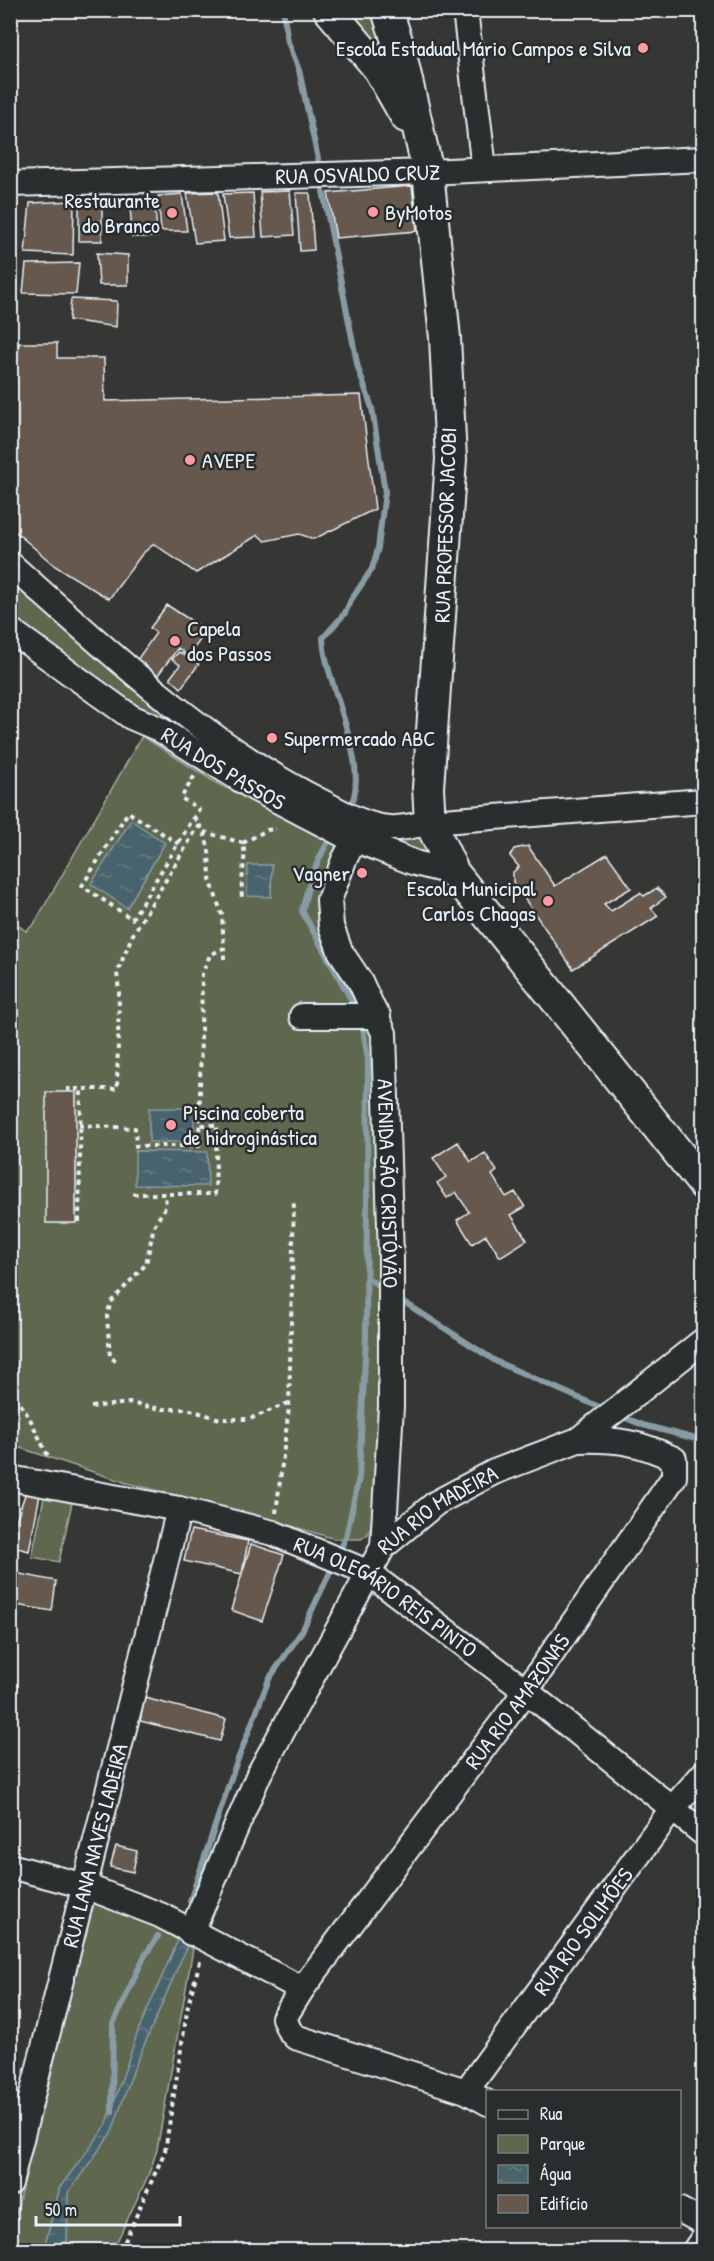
<svg xmlns="http://www.w3.org/2000/svg" width="714" height="2261" font-family="'Patrick Hand',sans-serif">
	<defs>
		<pattern id="water-ripples" width="26" height="14" patternUnits="userSpaceOnUse" patternTransform="scale(1.5)"><rect width="26" height="14" fill="#4a646e"/><path d="M2 4q2-2 4 0t4 0M15 11q2-2 4 0t4 0" fill="none" stroke="#647b83"/></pattern>
	</defs>
	<rect width="100%" height="100%" fill="#363634"/>
	<filter id="ink" filterUnits="userSpaceOnUse"><feTurbulence type="fractalNoise" baseFrequency=".0167" numOctaves="2"/><feDisplacementMap in="SourceGraphic" scale="12" xChannelSelector="R" yChannelSelector="G"/><feConvolveMatrix kernelMatrix="1 2 1 2 8 2 1 2 1" color-interpolation-filters="sRGB"/></filter>
	<g filter="url(#ink)">
		<path fill="#5e684f" stroke="#a3aca4" stroke-width="1.5" d="M349,11H378L393,62Z
			M16,583L293,790L429,831V858L352,832L198,752L11,624L10,607Z
			M142,736L218,784L347,845L324,892L372,1026L386,1271L376,1471L371,1526L367,1535L361,1539H335L255,1515L127,1483L11,1445V920L26,931L34,924Z
			M45,1492L73,1498L59,1562L32,1557Z
			M93,1903L152,1924L193,1949L157,2150L148,2176L113,2250H28L11,2246V2234Z"/>
		<path fill="url(#water-ripples)" stroke="#899ca5" stroke-width="1.5" d="M131,820L165,843L127,908L91,884Z
			M248,865H272L271,897L247,896Z
			M149,1108H194V1142H149Z
			M135,1151L207,1152L208,1186L135,1185Z
			M178,1940L187,1946L133,2071L112,2132L68,2193L67,2249L45,2244L60,2187L106,2126L138,2031Z"/>
		<g fill="none" stroke-linecap="round" stroke-linejoin="round">
			<path stroke="#899ca5" stroke-width="6" d="M283,10L288,42L299,70L318,159
				M323,191L358,368L372,408L385,492L378,548L372,569L351,600L345,613L323,638C324,682 375,771 348,810
				M333,834C318,856 308,885 302,911L357,1010
				M367,1277L381,1288
				M407,1304L497,1362L606,1410
				M618,1415L643,1425L704,1441
				M338,1554L346,1537L359,1477L366,1338L368,1060L362,1022
				M190,1901L233,1772L269,1679L302,1631L334,1564
				M112,2112L113,2024L144,1957L158,1936"/>
		</g>
		<path fill="#66584d" stroke="#e8f1f8" stroke-width="1.5" d="M412,186L417,231L336,238L328,193Z
			M290,191L294,235L263,237L260,192Z
			M218,192L224,241L195,243L187,193Z
			M253,193L256,237L229,238L223,194Z
			M296,193H310L314,250L300,251Z
			M182,194L187,231H161L158,196Z
			M74,201L73,255L25,253L30,203Z
			M102,202V241H79V203Z
			M130,203H155L157,237H132Z
			M97,253L128,255V285H99Z
			M79,263L76,294L23,293L26,264Z
			M71,299L117,301L116,327L69,320Z
			M19,343H57V358H104L105,401L361,395L375,509L314,539L299,534L265,541L258,535L196,573L154,544L142,554L109,599L55,566L10,527V411Z
			M167,605L207,631L188,656L178,648L152,683L132,667L156,633L150,628Z
			M179,652L199,664L181,688L170,678L180,665L172,659Z
			M528,846L555,886L607,854L631,888L604,904L611,911L640,893L644,896L657,888L666,897L651,908L658,916L573,969L513,882V872L519,867L510,856L514,849Z
			M46,1092H76V1223H46Z
			M458,1142L471,1162L485,1153L497,1171L492,1175L506,1197L515,1192L525,1207L511,1215L527,1240L500,1257L486,1235L472,1244L457,1220L469,1212L456,1192L447,1198L437,1183L446,1177L433,1158Z
			M28,1486L41,1489L29,1551L14,1547L16,1521Z
			M191,1530L248,1541L242,1574L184,1561Z
			M251,1544L284,1555L262,1621L231,1610Z
			M10,1572L56,1581L52,1611L10,1604Z
			M145,1698L226,1719L220,1741L140,1721Z
			M116,1846L137,1851L133,1872L110,1867Z"/>
		<g fill="none" stroke-linecap="round" stroke-linejoin="round">
			<g stroke="#e8f1f8" stroke-width="28">
				<g id="minor">
					<path d="M465,10L484,169"/>
					<path id="s1" d="M10,184L428,172L704,159"/>
					<path d="M10,564C108,651 204,743 322,802C343,813 365,826 389,828C403,829 417,825 430,822L704,801"/>
					<path id="s2" d="M10,630L131,717L159,729L254,788L344,835L415,863L454,873"/>
					<path id="s3" d="M355,839L344,860L329,900L331,926L340,951L360,981L384,1033L391,1258V1406L383,1547"/>
					<path d="M302,1016H378"/>
					<path id="s4" d="M10,1478L179,1509L273,1533L367,1572L526,1691L704,1834"/>
					<path d="M10,1866L85,1886L160,1915L302,1989"/>
					<path id="s5" d="M191,1933L259,1774L383,1547L436,1503L494,1472L578,1440L704,1340"/>
					<path id="s6" d="M466,2091L672,1809L704,1773"/>
					<path id="s7" d="M488,2103L466,2091L295,2037L289,2030L284,2018L302,1989L526,1691L674,1477V1459C639,1442 617,1439 578,1440"/>
					<path id="s8" d="M10,2183L179,1509"/>
					<path d="M680,2210L704,2223"/>
					<path d="M695,2250L704,2237"/>
				</g>
			</g>
			<g stroke="#e8f1f8" stroke-width="34">
				<path id="major" d="M329,10L378,68L406,117
					M387,10L400,50L428,172L445,338L451,459L428,788L430,822L454,873L704,1185"/>
			</g>
			<path stroke="#e8f1f8" stroke-width="4" stroke-dasharray="4.5 4.5" stroke-linecap="butt" d="M204,832L243,843C247,860 240,879 242,898
				M243,843L267,830L276,829
				M179,844L128,812L82,886L132,919L199,809L181,798L195,775
				M224,959V948
				M10,1015L14,1035L10,1065
				M66,1089H117L119,992L117,973L132,936L199,825
				M79,1125L135,1128L136,1146H199L202,974L210,955L224,948L222,915L210,879L209,850L204,832L195,818
				M133,1194H215L217,1125H200
				M79,1222L81,1089
				M116,1361L110,1357L107,1316L111,1302L146,1264L154,1226L166,1206L165,1194
				M10,1389L29,1417L48,1456
				M91,1407L129,1403L161,1409H187L220,1419H250L288,1403
				M276,1513L289,1407L294,1199
				M121,2250L165,2151L188,2005L201,1958"/>
			<use href="#minor" stroke="#2a2d2e" stroke-width="24"/>
			<use href="#major" stroke="#2a2d2e" stroke-width="30"/>
		</g>
	</g>
	<g fill="#ff9aa2" stroke="#2a2d2e" stroke-width="2">
		<circle cx="643" cy="48" r="6"/>
		<circle cx="373" cy="212" r="6"/>
		<circle cx="172" cy="213" r="6"/>
		<circle cx="190" cy="460" r="6"/>
		<circle cx="175" cy="641" r="6"/>
		<circle cx="272" cy="738" r="6"/>
		<circle cx="362" cy="873" r="6"/>
		<circle cx="548" cy="901" r="6"/>
		<circle cx="171" cy="1125" r="6"/>
	</g>
	<g text-anchor="middle" dominant-baseline="central" stroke-width="5" stroke-linejoin="round" paint-order="stroke">
		<g font-size="22" fill="#e8f1f8" stroke="#2a2d2e" text-anchor="start">
			<text x="631" y="48" text-anchor="end">Escola Estadual Mário Campos e Silva</text>
			<text x="160" y="200" text-anchor="end">Restaurante<tspan x="160" dy="25">do Branco</tspan></text>
			<text x="385" y="212">ByMotos</text>
			<text x="202" y="460">AVEPE</text>
			<text x="187" y="628">Capela<tspan x="187" dy="25">dos Passos</tspan></text>
			<text x="284" y="738">Supermercado ABC</text>
			<text x="350" y="873" text-anchor="end">Vagner</text>
			<text x="536" y="888" text-anchor="end">Escola Municipal<tspan x="536" dy="25">Carlos Chagas</tspan></text>
			<text x="183" y="1112">Piscina coberta<tspan x="183" dy="25">de hidroginástica</tspan></text>
		</g>
		<g font-size="22" fill="#e8f1f8" stroke="#2a2d2e">
			<text stroke="none"><textPath href="#s1" startOffset="348">RUA OSVALDO CRUZ</textPath></text>
			<text transform="translate(445 525) rotate(-88)">RUA PROFESSOR JACOBI</text>
			<text stroke="none"><textPath href="#s2" startOffset="255">RUA DOS PASSOS</textPath></text>
			<text stroke="none"><textPath href="#s3" startOffset="363">AVENIDA SÃO CRISTÓVÃO</textPath></text>
			<text stroke="none"><textPath href="#s5" startOffset="498">RUA RIO MADEIRA</textPath></text>
			<text stroke="none"><textPath href="#s4" startOffset="399">RUA OLEGÁRIO REIS PINTO</textPath></text>
			<text stroke="none"><textPath href="#s7" startOffset="620">RUA RIO AMAZONAS</textPath></text>
			<text stroke="none"><textPath href="#s8" startOffset="348">RUA LANA NAVES LADEIRA</textPath></text>
			<text stroke="none"><textPath href="#s6" startOffset="198">RUA RIO SOLIMÕES</textPath></text>
		</g>
	</g>
	<rect width="714" height="2261" fill="none" stroke="#2a2d2e" stroke-width="36"/>
	<rect x="18" y="18" width="678" height="2225" fill="none" stroke="#e8f1f8" stroke-width="2" filter="url(#ink)"/>
	<rect x="486" y="2090" width="195" height="138" fill="#2a2d2e" stroke="#767b7f" stroke-width="1.5"/>
	<rect x="498" y="2110" width="30" height="9" fill="#2a2d2e" stroke="#767b7f" stroke-width="1.5"/>
	<text x="540" y="2120" font-size="18" fill="#e8f1f8">Rua</text>
	<rect x="498" y="2135" width="30" height="18" fill="#5e684f" stroke="#767b7f" stroke-width="1.5"/>
	<text x="540" y="2150" font-size="18" fill="#e8f1f8">Parque</text>
	<rect x="498" y="2165" width="30" height="18" fill="url(#water-ripples)" stroke="#767b7f" stroke-width="1.5"/>
	<text x="540" y="2180" font-size="18" fill="#e8f1f8">Água</text>
	<rect x="498" y="2195" width="30" height="18" fill="#66584d" stroke="#767b7f" stroke-width="1.5"/>
	<text x="540" y="2210" font-size="18" fill="#e8f1f8">Edifício</text>
	<path d="M36 2216v9h144v-9" fill="none" stroke="#e8f1f8" stroke-width="3"/>
	<text x="45" y="2216" font-size="18" fill="#e8f1f8" stroke="#2a2d2e" stroke-width="4.5" paint-order="stroke">50 m</text>
</svg>
